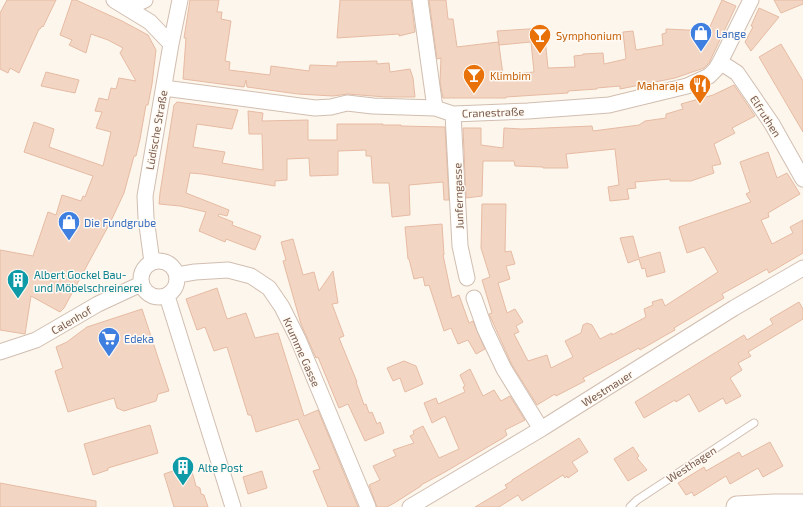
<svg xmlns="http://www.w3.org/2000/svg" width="803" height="507" font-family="'Exo 2',sans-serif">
	<rect width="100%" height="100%" fill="#fdf6ec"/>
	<path fill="#f3d5c3" stroke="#e6bba3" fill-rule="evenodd" d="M7,0H56L43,27L42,26L40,29H39L19,73L10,68L8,73L0,69V13Z
		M72,0H76L122,21L148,35L156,50L152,84L148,105H146L140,139L136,156H134L124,193L110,223L64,308L60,312L31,296L25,334L0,330V250L33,256L48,212L56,215L62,195L81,201L83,196L85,197L93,176L24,152L34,122L54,129L49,147L103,166L111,132L96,128L102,112L95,111L99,98L108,100L111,88L116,89L119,78L136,81L120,53L123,48L108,40L91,34L86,53L69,45L72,40L60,35Z
		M190,0H219L217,12H222L221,19L231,21L225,61L230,62L229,70L270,75L271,66L309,71L310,65L337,66V62L377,61V64L389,63L390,72L410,69L413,78L415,97H385L348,94L333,96L298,94L247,87L246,80L244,87L183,79L186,38H184Z
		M340,0H411L415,32L399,36V34L337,38Z
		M429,0H446L448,19H453L457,47L498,42L499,45L497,31L544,28L548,68L575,67L574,56L583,55V54L603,53L604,64L626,59L623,32L633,31L636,50L663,45L662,34L666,33V29L708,31L722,0L736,6L709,63L704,68L675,78L620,89V86L597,88V89L568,91V93L506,97V98H443L440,82L441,58L437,59ZM531,42L534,72L503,75L499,45Z
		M774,0H803V4L781,13Z
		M759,8L779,17L751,51L745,42L753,27L751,26Z
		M781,44L803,81V132L759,57Z
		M46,72L79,80L75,93L41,86Z
		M734,85L755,116L732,128L735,133L714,144L721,164L712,166L714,173L691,181H670V179L635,182L636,188L627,189L629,199L610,201L608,187L619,185L615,149L566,154L568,168H543V167L515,166L514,161H483L482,196L466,198L463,128H481V145L503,148L504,128L522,129L592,126L593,131L639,125L645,121L666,118V114L683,109L681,104L713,95Z
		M177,102L238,110L232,129L197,124L193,147L225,152L222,163L263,170L262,134H249L248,111L263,113L262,121L308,120V140H337V124H383V125H401V126L445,127L449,200H444L443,182L409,185L410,215L392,217L389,183H373L371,156H366V150L338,151V175L310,176L309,158L287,159V180L275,181V186L202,174L190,173L186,193L229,210L227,216L219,214L218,216L233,222L232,225L261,236L255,250L226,239L225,242L199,231L206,212L180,206L159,204L160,193L174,105Z
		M768,152L777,178L787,173L800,194L768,213L769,217L761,220L772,244L793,233L790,227L803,220V253L769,273L767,269L722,294L724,298L674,328L675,330L666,335L640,350L639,348L583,378L585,381L556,396L555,394L537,405L512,365L489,314L492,313L482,280L490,277L481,248L482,204H506L505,252L511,251L515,264L506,266L510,279L498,283L507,313L515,309L523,322L516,326L519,332L514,334L528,361L547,355L551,368L573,357L565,341L581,333L583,325L587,323L592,325L600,339L612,333V335L646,317L644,309L653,305L652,302L662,299L665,306L718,272L704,247L687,253L679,227L751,202L746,194L750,192L740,162Z
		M442,224L444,255H443L452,298L459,295L469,323L473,321L485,349L476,354L468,340L458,344L451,328L444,331L429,285L425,286L423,277L414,279L409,259H408L405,227Z
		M633,236L639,258L660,252L665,272L647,277L645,268L642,269L639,259L628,263L620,238Z
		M293,239L303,275L314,272L319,291L333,271L338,303L332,304L344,336L339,338L357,382H356L364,405L366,404L369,413L372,412L377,424L380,422L384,433L365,441L348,404L339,408L318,357L316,358L301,324L283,261L286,260L281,242Z
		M217,288L227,319L246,313L255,338L278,333L304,416L318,410L358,507H328L313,471L320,469L298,419L256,432L251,415H248L227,347L214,351L205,327L197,330L186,299Z
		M799,302L803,309V319L748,352L751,356L738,363L742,370L730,378L741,396L726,404L723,398L699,412L689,394L676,402L675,400L644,418L635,402L744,335L747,340L773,324L770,319Z
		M142,309L169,391L158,394L156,401L124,411L117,408L114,398L68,412L55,371L63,368L56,347L67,342L87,327Z
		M404,361L416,366L423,384L405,392L400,378L393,381L387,368Z
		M470,369L483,396L494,390L501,401L510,396L525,420L505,430L507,435L503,438L445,472L421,485V486L396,502L387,507H377L369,485L380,480L373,466L396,456L393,450L414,443L410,436L414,434L413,431L423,426L439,458L459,449L445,416L432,423L424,403L436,398L438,404L465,392L463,387L465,386L460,375Z
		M150,425L158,453L108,468V470L93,475L84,444Z
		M579,438L588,452L572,462L578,471L568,478L567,476L565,478L563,475L522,501L518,495L499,507H475L507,488L505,485L512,481V480Z
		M770,442L783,466L763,477L758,468L730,484L726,476L694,496L692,492L686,495L678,483L704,467L706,471L739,452L742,457Z
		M633,447L639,456L637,458L647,470L628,481L614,459Z
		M191,468L196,486L200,488L201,494L204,495L208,507H174L164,474L179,469L180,471Z
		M262,471L267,488L248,494L243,477Z
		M0,483L96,501V507H0Z"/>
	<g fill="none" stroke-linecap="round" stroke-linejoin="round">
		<g stroke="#d1beb0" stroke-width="9">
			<path id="lane" d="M630,507L637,500L754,423"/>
		</g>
		<g stroke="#d1beb0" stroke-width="17">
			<path id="street" d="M114,0L150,22L171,44
				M420,0L435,108
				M126,7L134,5L145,0
				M720,62L737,73L772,124L803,179
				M164,88L315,108L331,107L347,103L373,106L435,108L453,114L528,111L609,105L687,86L709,76L716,69L720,62L751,0
				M453,114L460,246L467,278
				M141 279a18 18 0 1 1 36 0a18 18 0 1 1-36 0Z
				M152,262L146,218L145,196L171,44L180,0
				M177,275L195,272L228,270L251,276L269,288L282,307L298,339L368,507
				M167,296L233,507
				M474,298L485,329L504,369L541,429
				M0,352L36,340L98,304L141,284
				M410,507L541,429L734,308L803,268"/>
		</g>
		<g stroke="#d6c0b0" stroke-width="23">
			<path id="secondary" d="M737,507L774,505H803"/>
		</g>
		<use href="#lane" stroke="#fff" stroke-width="7"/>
		<use href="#street" stroke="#fff" stroke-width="15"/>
		<use href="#secondary" stroke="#fff" stroke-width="21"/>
	</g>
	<defs>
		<g id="shop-pin" transform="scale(1.15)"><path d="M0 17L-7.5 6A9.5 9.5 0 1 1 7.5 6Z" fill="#3f7fe0" stroke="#fffaf3"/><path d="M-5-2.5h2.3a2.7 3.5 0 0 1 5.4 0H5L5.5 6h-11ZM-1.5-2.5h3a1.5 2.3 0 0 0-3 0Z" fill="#fff"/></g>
		<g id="bar-pin" transform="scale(1.15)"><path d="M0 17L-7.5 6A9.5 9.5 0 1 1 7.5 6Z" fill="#e8710a" stroke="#fffaf3"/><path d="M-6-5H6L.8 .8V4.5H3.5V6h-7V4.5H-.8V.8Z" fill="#fff"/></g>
		<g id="restaurant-pin" transform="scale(1.15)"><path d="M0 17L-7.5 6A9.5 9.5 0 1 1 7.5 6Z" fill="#e8710a" stroke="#fffaf3"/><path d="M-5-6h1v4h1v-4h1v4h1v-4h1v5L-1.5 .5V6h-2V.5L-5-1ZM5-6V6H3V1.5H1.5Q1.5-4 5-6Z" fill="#fff"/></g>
		<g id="building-pin" transform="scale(1.15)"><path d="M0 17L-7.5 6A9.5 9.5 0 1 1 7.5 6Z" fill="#0f9aa8" stroke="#fffaf3"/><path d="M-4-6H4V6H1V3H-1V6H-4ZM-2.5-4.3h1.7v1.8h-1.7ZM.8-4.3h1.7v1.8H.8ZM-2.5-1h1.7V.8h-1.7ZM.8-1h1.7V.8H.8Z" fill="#fff"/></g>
		<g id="supermarket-pin" transform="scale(1.15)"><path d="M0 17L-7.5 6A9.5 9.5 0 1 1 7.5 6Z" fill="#3f7fe0" stroke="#fffaf3"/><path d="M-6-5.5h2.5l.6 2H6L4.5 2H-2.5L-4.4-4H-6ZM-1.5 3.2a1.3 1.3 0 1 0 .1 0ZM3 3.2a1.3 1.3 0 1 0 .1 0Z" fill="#fff"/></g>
	</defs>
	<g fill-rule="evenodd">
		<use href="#shop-pin" x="701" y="33"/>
		<use href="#bar-pin" x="540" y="35"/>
		<use href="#bar-pin" x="474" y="75"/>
		<use href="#restaurant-pin" x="700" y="85"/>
		<use href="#shop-pin" x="69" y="222"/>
		<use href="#building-pin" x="18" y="280"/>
		<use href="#supermarket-pin" x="109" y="338"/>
		<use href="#building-pin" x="183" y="467"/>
	</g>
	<g text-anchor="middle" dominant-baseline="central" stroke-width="3" stroke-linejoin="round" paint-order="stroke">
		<g font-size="11" fill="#366cbe" stroke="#fffaf3" text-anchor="start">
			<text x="716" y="33">Lange</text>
			<text x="84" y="222">Die Fundgrube</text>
			<text x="124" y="338">Edeka</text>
		</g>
		<g font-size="11" fill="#c56008" stroke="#fffaf3" text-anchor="start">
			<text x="556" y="35">Symphonium</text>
			<text x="490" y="75">Klimbim</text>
			<text x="684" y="85" text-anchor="end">Maharaja</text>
		</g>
		<g font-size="11" fill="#7a5c4d" stroke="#fffaf3">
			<text transform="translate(493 112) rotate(-2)">Cranestraße</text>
			<text transform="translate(766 116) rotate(57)">Elfruthen</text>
			<text transform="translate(156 130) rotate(-80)">Lüdische Straße</text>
			<text transform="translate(458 196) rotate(-92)">Junferngasse</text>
			<text transform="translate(71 320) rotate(-30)">Calenhof</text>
			<text transform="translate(302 352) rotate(66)">Krumme Gasse</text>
			<text transform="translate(607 388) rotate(-32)">Westmauer</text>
			<text transform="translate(691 464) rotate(-33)">Westhagen</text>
		</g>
		<g font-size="11" fill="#0d838f" stroke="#fffaf3" text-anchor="start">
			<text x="34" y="274">Albert Gockel Bau-<tspan x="34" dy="13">und Möbelschreinerei</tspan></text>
			<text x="198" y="467">Alte Post</text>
		</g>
	</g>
</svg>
